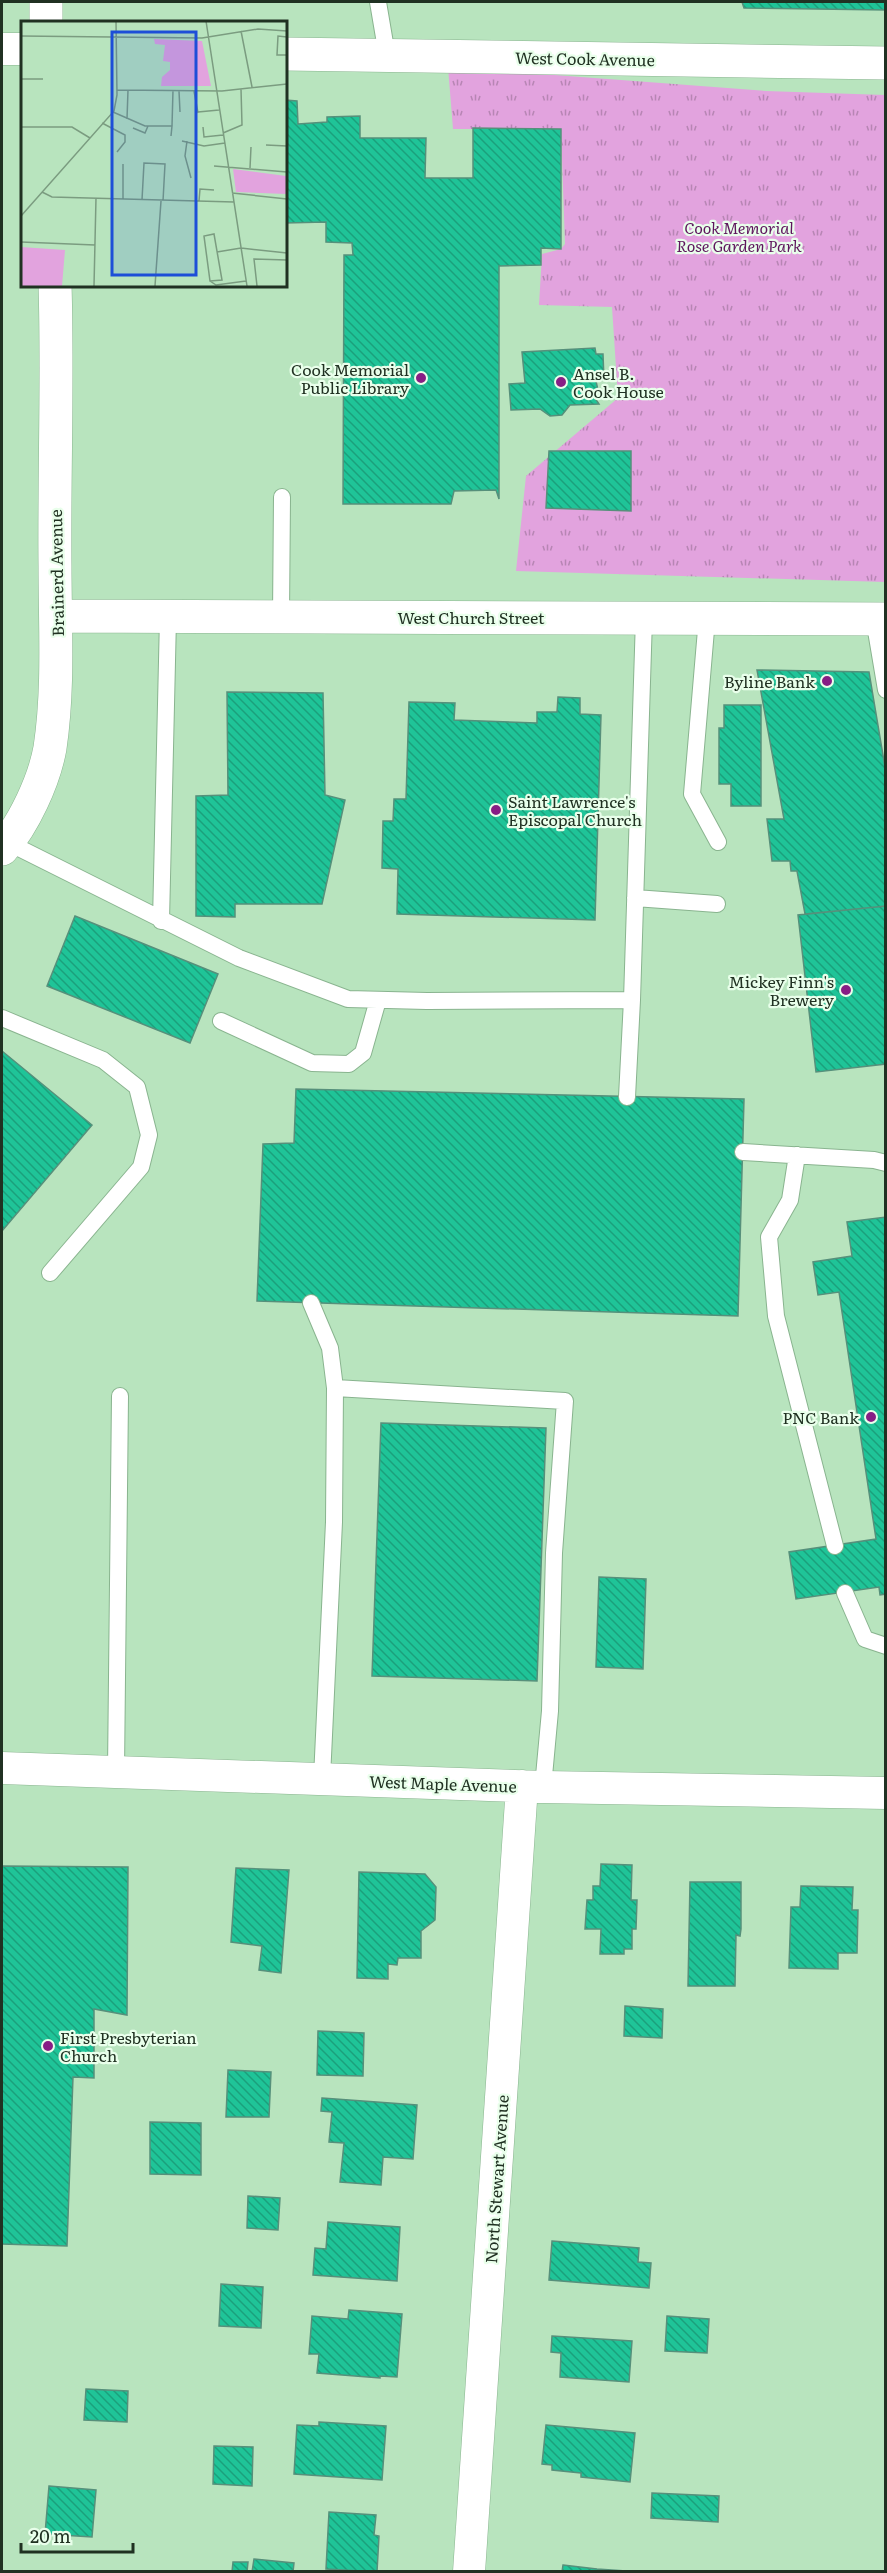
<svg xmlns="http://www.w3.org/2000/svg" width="887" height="2573" font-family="Literata,serif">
	<defs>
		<pattern id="park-tufts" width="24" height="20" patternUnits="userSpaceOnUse" patternTransform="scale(1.5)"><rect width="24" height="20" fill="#e2a3de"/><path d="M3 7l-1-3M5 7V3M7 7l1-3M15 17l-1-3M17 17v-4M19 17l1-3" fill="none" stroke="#b785b4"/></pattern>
		<pattern id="building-back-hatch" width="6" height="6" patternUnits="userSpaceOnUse" patternTransform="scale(1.5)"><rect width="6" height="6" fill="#1fc498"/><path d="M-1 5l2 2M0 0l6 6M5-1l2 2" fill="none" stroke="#1ba07c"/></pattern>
	</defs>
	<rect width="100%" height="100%" fill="#b8e4be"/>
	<path fill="url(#park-tufts)" d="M448,67L766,91L885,95V582L516,571L526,476L618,398L612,307L539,305L542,254L561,249L565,244L561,129H453Z"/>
	<path fill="url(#building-back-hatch)" stroke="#56907b" stroke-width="1.5" d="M742,2H886V10L744,8Z
		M285,100L297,101L298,124L327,122V117L360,116V138H426L425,178H473V128L561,129V249L541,248V265L499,266V499L496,490L454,491L451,504H343L344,255H353L352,243L326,242V222L285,223Z
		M595,348L596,354H603L604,380L596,381L599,395H593L599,404L570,405L562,415L550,416L540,409L511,410L509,384L525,383L522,352Z
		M549,451H631V511L546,508Z
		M757,670L869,672L886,773V906L805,914L797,871H791L790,861H772L767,819H784Z
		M227,692L323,693L325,795L345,800L322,904H235V917L196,916V796L228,795Z
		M558,697L580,698V714L601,715L595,920L397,914L398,869L382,868L383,821H393L394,799H406L409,702L455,703L454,720L537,723V712H557Z
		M724,705H761V806H731V784H719V728H724Z
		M886,906V1064L816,1072L798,915Z
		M75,916L218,974L190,1043L47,986Z
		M2,1051L92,1125L2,1231Z
		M296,1089L744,1099L738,1316L257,1301L263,1144L294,1143Z
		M886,1217V1594L880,1595L879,1587L796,1599L789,1552L876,1539L839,1292L818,1295L813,1262L852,1256L847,1222Z
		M381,1423L546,1428L537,1681L372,1676Z
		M599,1577L646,1579L643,1669L596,1667Z
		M601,1864L632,1865L631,1900H637L636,1929H632V1949H624V1954H600L601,1929H585L587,1900H593V1886H600Z
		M2,1866L128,1867L127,2015L94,2009V2078L73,2077L67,2246L2,2244Z
		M236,1868L289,1870L281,1973L259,1970L262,1946L231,1942Z
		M359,1872L425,1874L436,1887L435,1920L421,1931V1958H398L397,1965L388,1964V1979L357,1978Z
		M690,1882H741V1929L740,1936L736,1935L735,1986H688Z
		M801,1886L853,1887L852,1910H858L857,1953H838V1969L789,1968L791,1907H800Z
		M625,2006L663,2009L662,2038L624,2036Z
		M318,2031L364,2033L363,2076L317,2075Z
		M228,2070L271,2072L269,2117H226Z
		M322,2098L417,2105L413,2159L383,2157L381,2185L340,2182L344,2143L329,2142L332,2112L321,2111Z
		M150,2122L201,2123V2175L150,2174Z
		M248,2196L280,2198L278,2230L247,2228Z
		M328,2222L400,2227L397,2281L313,2275L315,2248L326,2249Z
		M552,2241L639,2248L638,2262L651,2263L649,2288L549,2280Z
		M221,2284L263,2287L261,2328L219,2326Z
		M349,2310L402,2314L397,2377L380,2376V2378L317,2373L319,2354H309L312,2316L348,2319Z
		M667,2316L709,2319L707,2353L665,2351Z
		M552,2336L632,2341L629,2382L560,2377L561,2353L551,2352Z
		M86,2389L128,2391L127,2422L84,2420Z
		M319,2422L386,2426L382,2480L294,2474L297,2425L319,2426Z
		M546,2425L635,2433L630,2482L581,2477V2473L552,2470V2465L542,2464Z
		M214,2446L253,2447L252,2486L213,2484Z
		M49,2486L96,2490L92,2537L45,2534Z
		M652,2493L719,2496L718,2522L651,2518Z
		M329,2512L376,2515L374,2535L379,2536L377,2572L326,2569Z
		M254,2559L294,2563L293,2572H252Z
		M233,2562H248L247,2572H232Z
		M563,2565L597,2569L641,2572H562Z"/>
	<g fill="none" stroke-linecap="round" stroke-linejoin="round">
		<g stroke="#89b48f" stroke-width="18">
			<path id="service" d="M378,2L387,55
				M281,616L282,497
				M707,618L692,794L718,842
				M874,619L886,690
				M7,842L239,958L348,999L427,1001L632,1000L627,1097
				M635,898L717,904
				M161,921L168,618
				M632,1000L644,618
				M2,1018L103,1060L137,1087L149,1135L141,1167L50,1273
				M221,1021L312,1063L349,1064L363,1053L378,1000
				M743,1152L874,1160L886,1163
				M797,1155L790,1200L769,1237L776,1316L835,1546
				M311,1303L330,1348L335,1388
				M845,1593L865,1639L886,1646
				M116,1771L120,1396
				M322,1778L334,1522L335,1388L565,1401L554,1553L550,1711L543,1787"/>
		</g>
		<g stroke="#89b48f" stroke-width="33">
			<path id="minor" d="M2,49H22
				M2,1768L543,1787L886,1793
				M469,2572L522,1786"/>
		</g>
		<g stroke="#89b48f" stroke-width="34">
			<path id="tertiary" d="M46,2V22
				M285,54L886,63
				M56,616L886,619
				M2,849C24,824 44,781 50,748C59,687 55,627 55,566C54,472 58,379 55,285"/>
		</g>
		<use href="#service" stroke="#fff" stroke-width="16"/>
		<use href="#minor" stroke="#fff" stroke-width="32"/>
		<use href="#tertiary" stroke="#fff" stroke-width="33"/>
	</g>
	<g fill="#871e85" stroke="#e9ffeb" stroke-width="2">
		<circle cx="421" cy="378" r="6"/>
		<circle cx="561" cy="382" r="6"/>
		<circle cx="827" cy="681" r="6"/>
		<circle cx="496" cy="810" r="6"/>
		<circle cx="846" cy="990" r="6"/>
		<circle cx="871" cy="1417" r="6"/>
		<circle cx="48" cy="2046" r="6"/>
	</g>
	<g text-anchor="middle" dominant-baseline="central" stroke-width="4.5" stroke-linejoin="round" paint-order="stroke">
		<g font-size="16" fill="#203122" stroke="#e9ffeb">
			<text transform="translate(585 58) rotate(1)">West Cook Avenue</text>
			<text transform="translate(56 573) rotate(-91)">Brainerd Avenue</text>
			<text x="471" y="617">West Church Street</text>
			<text transform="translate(443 1783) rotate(2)">West Maple Avenue</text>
			<text transform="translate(496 2179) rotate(-86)">North Stewart Avenue</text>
		</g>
		<g font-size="16" font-style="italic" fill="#5e155d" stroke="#e9ffeb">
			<text x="739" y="227">Cook Memorial<tspan x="739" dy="18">Rose Garden Park</tspan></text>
		</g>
		<g font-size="16" fill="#203122" stroke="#e9ffeb" text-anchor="end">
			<text x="409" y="369">Cook Memorial<tspan x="409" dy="18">Public Library</tspan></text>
			<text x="573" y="373" text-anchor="start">Ansel B.<tspan x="573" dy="18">Cook House</tspan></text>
			<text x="815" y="681">Byline Bank</text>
			<text x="508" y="801" text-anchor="start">Saint Lawrence's<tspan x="508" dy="18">Episcopal Church</tspan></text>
			<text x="834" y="981">Mickey Finn's<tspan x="834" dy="18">Brewery</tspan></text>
			<text x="859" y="1417">PNC Bank</text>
			<text x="60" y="2037" text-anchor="start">First Presbyterian<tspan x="60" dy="18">Church</tspan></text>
		</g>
	</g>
	<g transform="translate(21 21)">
		<rect width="266" height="266" fill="#b8e4be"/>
		<path d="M0,226L44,229L41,265H0Z" fill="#e2a3de"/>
		<path d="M133,18L181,20L190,65H140L141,56L149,49V41L142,40L144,24L134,23ZM212,148L265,155V173L215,171Z" fill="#e2a3de"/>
		<path fill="none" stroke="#7b9c80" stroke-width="1.5" d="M185,0L226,265M220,10L231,66M0,15L181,17L237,8L266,10M266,16L257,15L256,34H266M0,58H22M96,69L201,70L266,63M158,70L159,91M173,70L177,92M92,91L124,105H151L150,115M177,91L198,89M106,98L107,69M81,102L104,114V121L96,131M151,105L152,69M0,106H51L69,117M182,106L183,116L202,114M112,107L124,112L127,105M202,112L221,104L220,68M161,120L183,125L204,122M166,120L164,135L170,157M245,124L266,125M193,145L266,151M229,147L230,126M21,171L31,176L213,181M211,172L266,178M102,178V143M121,179L123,142L144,143L142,180M178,180L179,168L193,169M0,195L93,90L96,74L95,0M193,213L201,259L189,260L183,215ZM0,221L74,224M196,231L220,227L266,232M189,260L195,264L225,260M73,265L75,177M134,265L140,180M236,265L233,238L266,239"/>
		<path fill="#1d4ed8" fill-opacity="0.15" stroke="#1d4ed8" stroke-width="3" d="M91,11H175V254H91Z"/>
		<rect width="266" height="266" fill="none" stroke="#203122" stroke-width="3"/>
	</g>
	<rect width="887" height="2573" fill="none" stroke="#203122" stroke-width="6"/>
	<path d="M21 2543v9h112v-9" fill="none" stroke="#203122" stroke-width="3"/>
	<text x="30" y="2543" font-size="18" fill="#203122" stroke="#e9ffeb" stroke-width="4.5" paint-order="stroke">20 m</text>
</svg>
